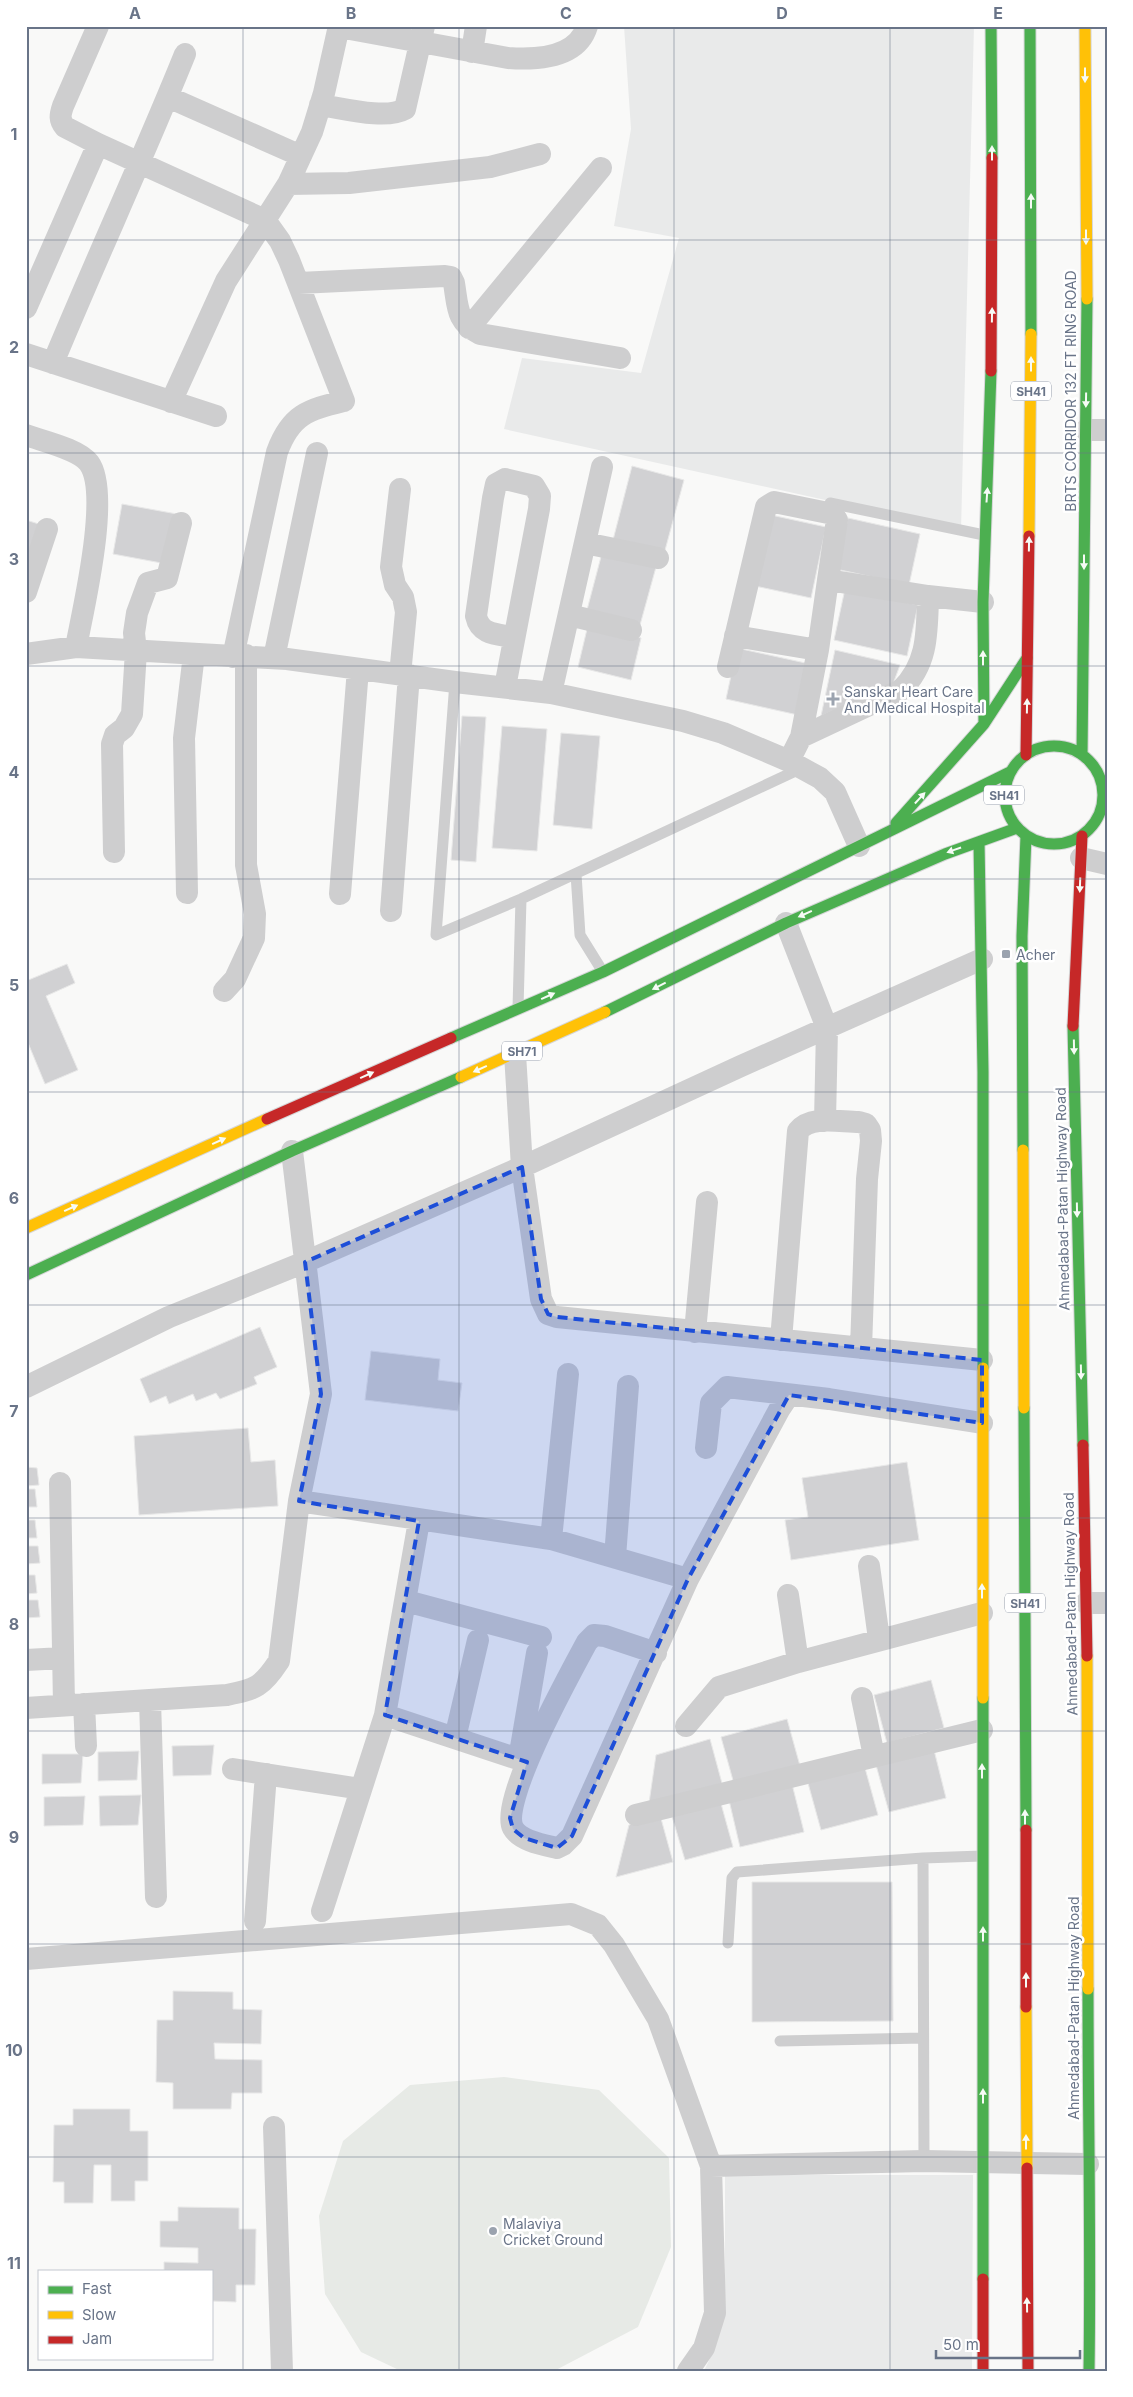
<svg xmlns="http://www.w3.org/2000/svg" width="1133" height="2397" font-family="Inter,sans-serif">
	<rect width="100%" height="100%" fill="#f9f9f8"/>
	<path fill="#e9eaea" d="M624,26H974L961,530L504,429L522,358L641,373L679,238L614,226L631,129Z
		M725,2175H973L972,2371H704L713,2352L725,2312Z"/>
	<path fill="#e7eae6" d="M504,2077L599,2090L669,2158L671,2247L638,2327L554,2371H401L361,2352L325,2294L319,2216L343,2141L410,2085Z"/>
	<path fill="#d1d1d3" stroke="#e8e8e8" d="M632,466L684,480L664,554L613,540Z
		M122,504L177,514L167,564L113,554Z
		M771,515L826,527L811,598L755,586Z
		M848,518L920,534L909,585L836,569Z
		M26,520L42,525L26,573Z
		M602,553L656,567L640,625L587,610Z
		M845,589L918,605L907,656L834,640Z
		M588,625L641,638L631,680L578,667Z
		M737,648L810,664L798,715L726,699Z
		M835,650L900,665L893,684L821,716Z
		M462,716L486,717L476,862L451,860Z
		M502,726L547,729L537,851L492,848Z
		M561,733L600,736L592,829L553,825Z
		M67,964L75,983L46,996L78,1070L45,1084L26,1038V981Z
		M260,1327L277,1367L254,1377L257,1384L220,1399L216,1393L196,1401L193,1394L169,1404L166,1396L150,1403L140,1379Z
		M371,1351L440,1359L438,1380L462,1383L458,1411L365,1400Z
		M248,1428L251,1462L275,1460L278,1506L139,1515L134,1436Z
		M907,1462L919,1540L791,1560L785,1520L808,1517L802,1478Z
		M26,1467L37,1468L39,1485L26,1486Z
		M26,1489H35L37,1507H26Z
		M26,1520H35L37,1538H26Z
		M26,1546H38L40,1563L26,1564Z
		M26,1575H35L37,1593L26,1594Z
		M26,1600H38L40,1617L26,1618Z
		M931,1680L944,1728L887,1743L874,1695Z
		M787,1719L800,1766L734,1784L721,1737Z
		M710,1739L723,1787L649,1803L656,1755Z
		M214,1745L211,1775L173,1776L172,1746Z
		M934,1750L946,1798L889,1812L876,1765Z
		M139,1751L137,1780L98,1781V1752Z
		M42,1754H83L81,1783L42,1784Z
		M865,1768L878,1815L821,1830L808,1783Z
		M792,1784L804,1832L740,1847L729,1800Z
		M141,1795L138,1825L100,1826L99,1796Z
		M85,1796L83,1825L44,1826V1797Z
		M720,1800L733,1847L685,1860L671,1813Z
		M660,1815L673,1862L616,1877L629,1825Z
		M752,1882H892L893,2021L752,2022Z
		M173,1991L233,1992V2009L262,2010L261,2044L214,2043L215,2059L262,2060V2093H232L231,2109H173V2083L156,2082L157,2020H173Z
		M73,2109H130V2131H148V2181H135V2201H111V2165H94L93,2203H64V2182H53L54,2125H73Z
		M178,2207L239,2208V2229H256L255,2285H236V2302L211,2301V2271H164V2262L198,2263V2248L160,2247V2221H178Z"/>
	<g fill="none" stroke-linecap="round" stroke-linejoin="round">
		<g stroke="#d5d6d7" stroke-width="13">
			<path id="fast" d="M991,26L992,158
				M1030,26L1031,334
				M984,724L983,602L991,371
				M1005 795a49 49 0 1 1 98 0a49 49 0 1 1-98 0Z
				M1082,755L1087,299
				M896,823L984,724L1027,658
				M979,842L983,1072V1368
				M605,1012L786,923L945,854L1017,828
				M1073,1026L1083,1445
				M451,1038L603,972L1010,772
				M1023,1150L1022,936L1026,836
				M26,1275L292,1151L461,1077
				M1024,1408L1026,1830
				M983,1698V2279
				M1088,1989C1088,2116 1091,2243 1089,2371"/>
		</g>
		<g stroke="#d5d6d7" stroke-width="13">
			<path id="slow" d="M1085,26L1087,299
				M1029,536L1031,334
				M461,1077L605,1012
				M1023,1150L1024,1408
				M26,1228L267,1119
				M983,1368V1698
				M1087,1656L1088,1989
				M1026,2007L1027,2168"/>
		</g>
		<g stroke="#d5d6d7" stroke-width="13">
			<path id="jam" d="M991,371L992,158
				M1026,755L1029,536
				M1073,1026L1082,836
				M267,1119L451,1038
				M1083,1445L1087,1656
				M1026,1830V2007
				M1027,2168L1028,2371
				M983,2279V2371"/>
		</g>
		<path stroke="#cececf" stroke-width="11" d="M830,503L984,535
			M455,682L436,935L521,899L802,768
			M576,874L580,935L603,972
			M518,1008L521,899
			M728,1943L732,1878L737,1872L923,1858
			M780,2041L923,2038
			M924,2161L923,1858L982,1856"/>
		<path stroke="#cececf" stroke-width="22" d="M98,26L63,106C60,115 59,120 65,127L98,144L265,220L280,241L289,260L344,401C308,410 291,414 277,452L233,657
			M339,27L508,58C536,60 577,59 587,26
			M472,52L476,26
			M168,97L301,156
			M320,105C342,108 386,120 405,109L424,26
			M288,184L349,183L490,167L540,154
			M299,283L445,276L451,277L454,283C458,307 456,322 480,334L620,358
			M26,308L98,144
			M469,328L601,168
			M26,354L216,416
			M53,363C96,259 143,158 185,54
			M171,402L226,281L288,184L312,132L324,93L339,26
			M1086,430H1107
			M26,435C42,441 79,449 89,463C111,493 83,610 76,647
			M585,543L658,558
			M26,592L47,529
			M569,615L631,630
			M735,636L818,650
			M26,654L76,647L287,659L455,682L551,693L683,721L723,733L789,761L820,778L835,792L859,846
			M274,658L317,453
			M728,667L766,507L774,502L833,514L837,520L828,580
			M400,675L406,612L403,597L395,585L391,567L400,489
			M505,687L539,509L540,496L534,486L505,479L496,484L493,498L476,616C480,635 497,634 513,637
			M551,693L602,467
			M801,737L818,650L828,580L928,596
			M789,761L801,737L901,690C928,664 927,633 928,596L983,602
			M114,852L112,744L115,735L124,728L132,714L136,651L134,633L137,613L148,583L167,578L181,523
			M1081,858L1107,864
			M187,893L184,738L194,654
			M340,894L358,669
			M391,911L409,675
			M786,923L827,1028L825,1121
			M224,991L235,979L254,938L255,914L246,865V655
			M515,1054L522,1167L541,1299L548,1314L557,1317L982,1360
			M695,1332L707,1202
			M781,1340L798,1131C811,1115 839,1122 859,1122L866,1124L870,1130L871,1141L867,1179L861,1348
			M26,1387L169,1317L305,1262L522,1167L741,1066L982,959
			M706,1448L711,1403L727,1387L829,1399L982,1423
			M60,1483L64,1705
			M299,1501L551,1539L688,1579
			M551,1539L568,1374
			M615,1557L628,1386
			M869,1566L879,1639
			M788,1595L798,1662
			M406,1601L541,1637
			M1086,1603H1107
			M656,1653L605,1636L594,1635L587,1642C571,1672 499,1801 513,1828C520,1841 544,1845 557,1848L563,1845L572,1836L688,1579L779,1410L789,1395
			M26,1660L63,1658
			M862,1698L874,1756
			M150,1700L156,1897
			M84,1704L86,1746
			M26,1708L227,1695C256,1689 262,1687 279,1661L299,1501L321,1394L292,1151
			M385,1715L527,1762
			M686,1726L719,1687L798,1662L982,1613
			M455,1738L478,1640
			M519,1759L537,1653
			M233,1769L361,1789
			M636,1815L982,1730
			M322,1911L385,1715L419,1521
			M255,1921L266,1774
			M26,1959L571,1914L598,1925L614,1945L658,2019L711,2166L715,2313L704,2348L688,2371
			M274,2127L282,2371
			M711,2166L924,2161L1088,2164"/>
		<use href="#fast" stroke="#4caf50" stroke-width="11"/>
		<use href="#slow" stroke="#ffc107" stroke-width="11"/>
		<use href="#jam" stroke="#c62828" stroke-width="11"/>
	</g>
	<defs><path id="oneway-solid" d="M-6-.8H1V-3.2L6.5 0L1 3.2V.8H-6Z" transform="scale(1.25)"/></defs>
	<g fill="#f6fbf6">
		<use href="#oneway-solid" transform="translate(1085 75) rotate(90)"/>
		<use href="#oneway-solid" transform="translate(992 153) rotate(-90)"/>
		<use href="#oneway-solid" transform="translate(1031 201) rotate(-90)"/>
		<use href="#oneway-solid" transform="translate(1086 237) rotate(90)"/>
		<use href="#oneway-solid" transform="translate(992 315) rotate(-89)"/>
		<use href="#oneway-solid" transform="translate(1031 364) rotate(-90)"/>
		<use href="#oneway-solid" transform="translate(1086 400) rotate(91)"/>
		<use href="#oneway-solid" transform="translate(987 495) rotate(-86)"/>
		<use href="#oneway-solid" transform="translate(1029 544) rotate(-89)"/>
		<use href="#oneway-solid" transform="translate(1084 562) rotate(90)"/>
		<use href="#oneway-solid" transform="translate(983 658) rotate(-90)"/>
		<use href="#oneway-solid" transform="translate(1027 706) rotate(-89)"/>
		<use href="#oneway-solid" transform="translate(920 798) rotate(-47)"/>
		<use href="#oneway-solid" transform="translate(954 850) rotate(161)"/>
		<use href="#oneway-solid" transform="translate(1080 885) rotate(92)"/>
		<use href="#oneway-solid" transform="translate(805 914) rotate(156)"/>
		<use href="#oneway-solid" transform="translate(659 986) rotate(153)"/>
		<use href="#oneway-solid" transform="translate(548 996) rotate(-24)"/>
		<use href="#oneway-solid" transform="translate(1074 1047) rotate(89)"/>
		<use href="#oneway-solid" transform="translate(480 1069) rotate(156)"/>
		<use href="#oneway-solid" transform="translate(367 1075) rotate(-24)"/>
		<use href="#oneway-solid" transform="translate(219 1141) rotate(-24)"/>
		<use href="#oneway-solid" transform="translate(71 1208) rotate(-24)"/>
		<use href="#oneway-solid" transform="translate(1077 1210) rotate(89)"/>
		<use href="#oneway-solid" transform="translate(1081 1372) rotate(89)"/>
		<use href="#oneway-solid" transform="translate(982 1591) rotate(-90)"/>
		<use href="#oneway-solid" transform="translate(982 1771) rotate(-90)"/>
		<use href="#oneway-solid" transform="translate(1025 1817) rotate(-90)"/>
		<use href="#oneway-solid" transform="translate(983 1934) rotate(-90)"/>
		<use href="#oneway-solid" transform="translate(1026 1980) rotate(-90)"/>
		<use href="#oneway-solid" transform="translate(983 2096) rotate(-90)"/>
		<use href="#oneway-solid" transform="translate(1026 2142) rotate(-90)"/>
		<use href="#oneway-solid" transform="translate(1027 2305) rotate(-91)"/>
	</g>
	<path fill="#1d4ed8" fill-opacity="0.2" stroke="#1d4ed8" stroke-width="4" stroke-dasharray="10 6" stroke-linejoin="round" d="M522,1167L541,1299L548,1314L557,1317L982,1360V1423L789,1395L688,1579L572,1836L557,1848L524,1838L513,1829L510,1818L527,1762L385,1715L419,1521L299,1501L321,1394L305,1262Z"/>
	<path fill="none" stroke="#697488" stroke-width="1" stroke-opacity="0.55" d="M243,26V2371M459,26V2371M674,26V2371M890,26V2371M26,240H1107M26,453H1107M26,666H1107M26,879H1107M26,1092H1107M26,1305H1107M26,1518H1107M26,1731H1107M26,1944H1107M26,2157H1107"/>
	<g fill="#9ba3af" stroke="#fff" stroke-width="2">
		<path d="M830.5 691.5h5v5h5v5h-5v5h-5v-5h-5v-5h5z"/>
		<rect x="1001" y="949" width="10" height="10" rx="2.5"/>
		<circle cx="493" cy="2231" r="5"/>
	</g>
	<g text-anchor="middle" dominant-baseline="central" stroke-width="5" stroke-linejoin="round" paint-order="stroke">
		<g fill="#fff" stroke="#969eac" stroke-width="1">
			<rect x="1011" y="381.5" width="40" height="19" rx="4"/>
			<rect x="984" y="785.5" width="40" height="19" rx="4"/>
			<rect x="502" y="1041.5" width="40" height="19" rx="4"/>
			<rect x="1005" y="1593.5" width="40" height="19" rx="4"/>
		</g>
		<g font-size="12" font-weight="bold" fill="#697488">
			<text x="1031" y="391">SH41</text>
			<text x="1004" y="795">SH41</text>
			<text x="522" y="1051">SH71</text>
			<text x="1025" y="1603">SH41</text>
		</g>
		<g font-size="14" fill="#697488" stroke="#fff">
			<text transform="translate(1070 391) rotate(-90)">BRTS CORRIDOR 132 FT RING ROAD</text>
			<text transform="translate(1062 1199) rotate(-91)">Ahmedabad-Patan Highway Road</text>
			<text transform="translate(1070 1604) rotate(-91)">Ahmedabad-Patan Highway Road</text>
			<text transform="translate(1073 2008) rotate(-90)">Ahmedabad-Patan Highway Road</text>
		</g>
		<g font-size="14" fill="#697488" stroke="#fff" text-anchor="start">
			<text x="844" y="691">Sanskar Heart Care<tspan x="844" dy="16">And Medical Hospital</tspan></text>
			<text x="1016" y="954">Acher</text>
			<text x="503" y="2223">Malaviya<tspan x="503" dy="16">Cricket Ground</tspan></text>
		</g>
	</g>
	<rect width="1133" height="2397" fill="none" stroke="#ffffff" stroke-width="55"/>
	<rect x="38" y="2270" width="175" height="90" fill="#ffffff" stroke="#c3c7cf"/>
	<rect x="48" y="2286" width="25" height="8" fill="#4caf50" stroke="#c3c7cf"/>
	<text x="82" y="2294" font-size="15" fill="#697488">Fast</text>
	<rect x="48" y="2311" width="25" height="8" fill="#ffc107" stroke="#c3c7cf"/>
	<text x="82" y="2320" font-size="15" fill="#697488">Slow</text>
	<rect x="48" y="2336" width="25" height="8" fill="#c62828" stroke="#c3c7cf"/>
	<text x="82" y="2344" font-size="15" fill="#697488">Jam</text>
	<path d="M936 2350v8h144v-8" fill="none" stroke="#697488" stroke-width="2.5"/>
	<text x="943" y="2350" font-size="15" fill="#697488" stroke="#ffffff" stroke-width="4" paint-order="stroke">50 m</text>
	<rect x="28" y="28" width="1078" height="2342" fill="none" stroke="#697488" stroke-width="2"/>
	<g font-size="16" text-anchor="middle" font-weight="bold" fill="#697488">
		<text x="135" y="19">A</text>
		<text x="351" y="19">B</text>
		<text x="566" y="19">C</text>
		<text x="782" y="19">D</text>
		<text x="998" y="19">E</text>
		<text x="14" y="140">1</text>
		<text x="14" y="353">2</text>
		<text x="14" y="565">3</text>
		<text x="14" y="778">4</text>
		<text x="14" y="991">5</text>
		<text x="14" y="1204">6</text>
		<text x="14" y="1417">7</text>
		<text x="14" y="1630">8</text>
		<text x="14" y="1843">9</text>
		<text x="14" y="2056">10</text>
		<text x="14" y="2269">11</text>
	</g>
</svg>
